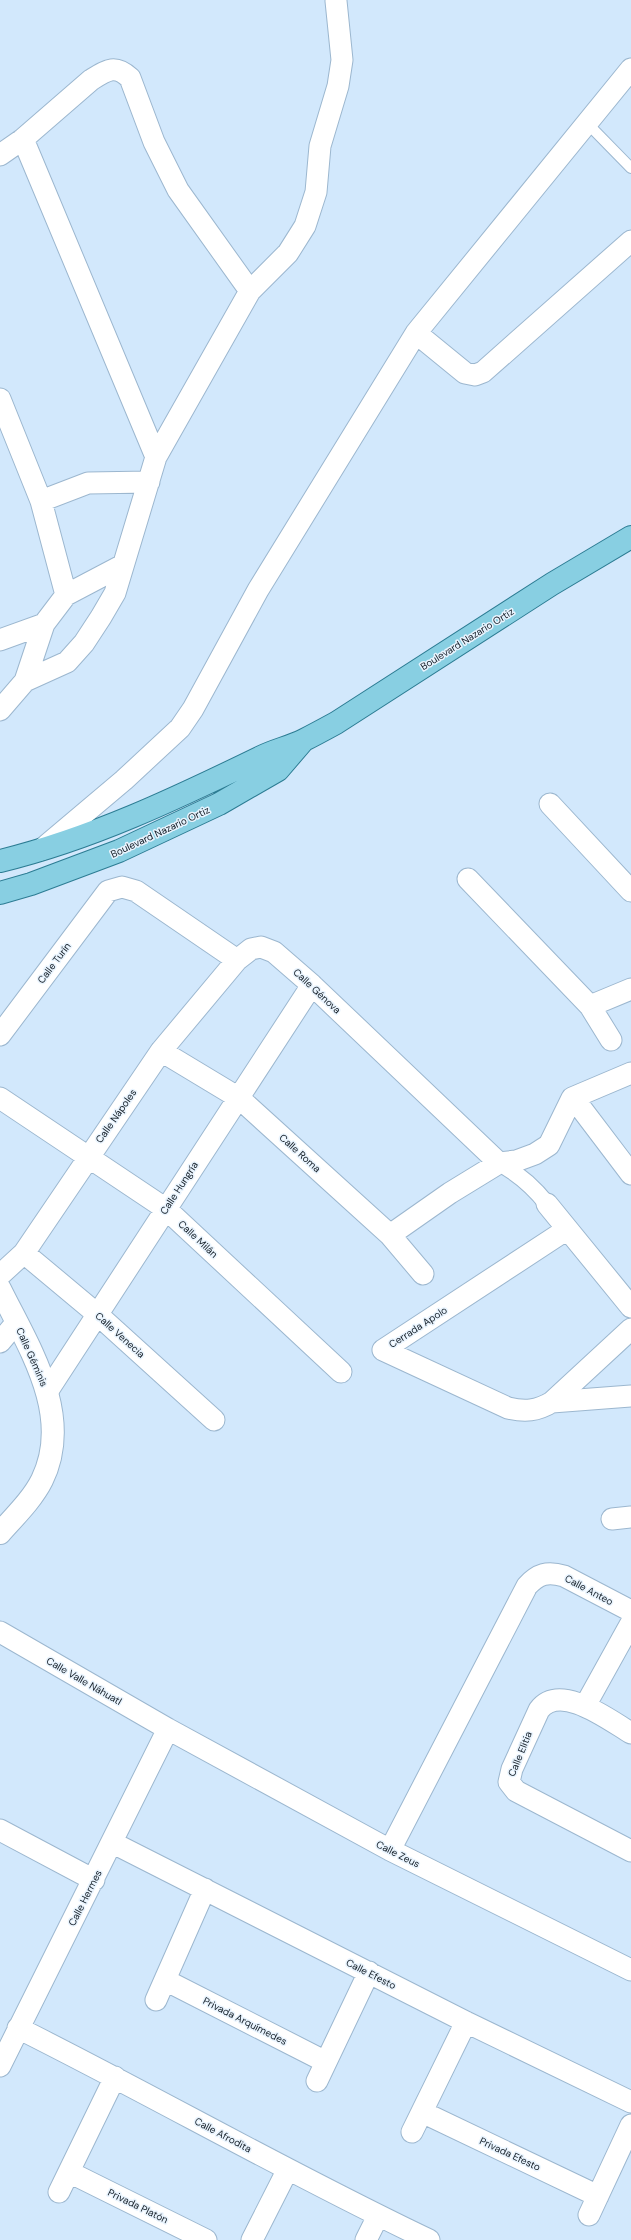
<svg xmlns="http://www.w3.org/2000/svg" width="631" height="2240" font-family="'DM Sans',sans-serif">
	<rect width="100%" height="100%" fill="#d2e8fc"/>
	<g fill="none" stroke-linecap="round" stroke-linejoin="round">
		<g stroke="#9cb7cf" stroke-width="12">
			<path id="service" d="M586,122L631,168"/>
		</g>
		<g stroke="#9cb7cf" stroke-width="18">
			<path id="pedestrian" d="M499,1163C519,1174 533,1186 547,1204"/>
		</g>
		<g stroke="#9cb7cf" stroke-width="23">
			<path id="minor" d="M23,139L156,457
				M0,155L23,139L91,80C107,70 115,64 130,78L154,142L178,190L250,291
				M416,333L465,373L475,375L483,372L631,241
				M0,399L41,501L66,595L123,565
				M41,501L88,483L149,482
				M0,640L44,624
				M25,681L67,662L84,643L101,617L115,593L156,457L250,291L288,253L305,226L316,192L320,146L338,86L342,60L336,1
				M0,710L25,681L44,624L66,595
				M550,804L631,891
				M41,850L124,780L180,728L193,709L258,590L416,333L631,69
				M468,879L590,1006L611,1040
				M590,1006L631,989
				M0,1035L108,891L122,887L136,891L237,960
				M161,1051L239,1098L390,1235L423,1274
				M0,1098L166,1209L341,1372
				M581,1108L631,1174
				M547,1204L631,1307
				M390,1235L450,1193L499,1163L516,1161L535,1154L549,1145L572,1098L631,1073
				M24,1253L97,1314L214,1420
				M0,1275L24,1253L161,1051L237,960L251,949L261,947L274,952L312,985L499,1163
				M0,1342L16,1323
				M383,1350L508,1408C525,1412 537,1411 552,1402L631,1329
				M383,1350L566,1230
				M47,1392L312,985
				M552,1402L631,1396
				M612,1519L631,1517
				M0,1632L168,1729L390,1850L631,1970
				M585,1706L631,1623
				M631,1733C609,1720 560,1682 539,1710L512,1769L509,1782L516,1791L631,1851
				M0,1830L94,1880
				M113,1843L466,2022L631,2102
				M390,1850L527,1586C538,1574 547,1571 564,1576L631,1611
				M165,1980L326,2062
				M156,2000L205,1889
				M18,2028C156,2097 290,2174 429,2240
				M0,2066L168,1729
				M317,2081L369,1972
				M422,2112L598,2196
				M412,2132L466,2022
				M69,2172L206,2240
				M59,2192L115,2077
				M589,2215L631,2125
				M252,2240L288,2169
				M366,2240L378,2216"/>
		</g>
		<g stroke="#9cb7cf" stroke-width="24">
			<path id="tertiary" d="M0,1289C28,1346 74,1415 42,1480C32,1500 14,1517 0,1533"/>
		</g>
		<g stroke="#2c7c93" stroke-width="24">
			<path id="primary" d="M0,861C91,839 177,798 261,757C275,750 290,747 304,740C314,735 325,729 336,723L552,584L631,537
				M0,893L31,884L119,851L219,804L278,770L302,742"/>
		</g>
		<use href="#service" stroke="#fff" stroke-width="10"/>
		<use href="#pedestrian" stroke="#fff" stroke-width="16"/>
		<use href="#minor" stroke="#fff" stroke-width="21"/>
		<use href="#tertiary" stroke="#fff" stroke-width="22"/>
		<use href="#primary" stroke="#88cfe2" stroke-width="22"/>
	</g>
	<g text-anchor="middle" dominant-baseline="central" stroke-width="3" stroke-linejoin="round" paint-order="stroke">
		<g font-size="10" fill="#131d26" stroke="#e9f4fe">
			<text transform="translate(467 639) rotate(-32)">Boulevard Nazario Ortiz</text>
			<text transform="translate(160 832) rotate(-25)">Boulevard Nazario Ortiz</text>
			<text transform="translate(54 963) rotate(-53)">Calle Turín</text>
			<text transform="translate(317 991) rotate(43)">Calle Génova</text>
			<text transform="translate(116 1116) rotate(-55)">Calle Nápoles</text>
			<text transform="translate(300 1153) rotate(42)">Calle Roma</text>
			<text transform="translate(179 1188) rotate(-57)">Calle Hungría</text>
			<text transform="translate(198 1239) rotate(43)">Calle Milán</text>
			<text transform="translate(418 1327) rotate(-33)">Cerrada Apolo</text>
			<text transform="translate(120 1335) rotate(42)">Calle Venecia</text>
			<text transform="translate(32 1357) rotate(66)">Calle Géminis</text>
			<text transform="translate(589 1590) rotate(28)">Calle Anteo</text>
			<text transform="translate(84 1681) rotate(30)">Calle Valle Náhuatl</text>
			<text transform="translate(520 1754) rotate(-68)">Calle Elitia</text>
			<text transform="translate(398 1854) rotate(27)">Calle Zeus</text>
			<text transform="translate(85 1898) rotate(-63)">Calle Hermes</text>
			<text transform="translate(371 1974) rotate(27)">Calle Efesto</text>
			<text transform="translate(245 2021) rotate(27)">Privada Arquímedes</text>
			<text transform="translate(223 2135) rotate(28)">Calle Afrodita</text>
			<text transform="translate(510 2154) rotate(25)">Privada Efesto</text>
			<text transform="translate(138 2206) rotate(26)">Privada Platón</text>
		</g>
	</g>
</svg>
